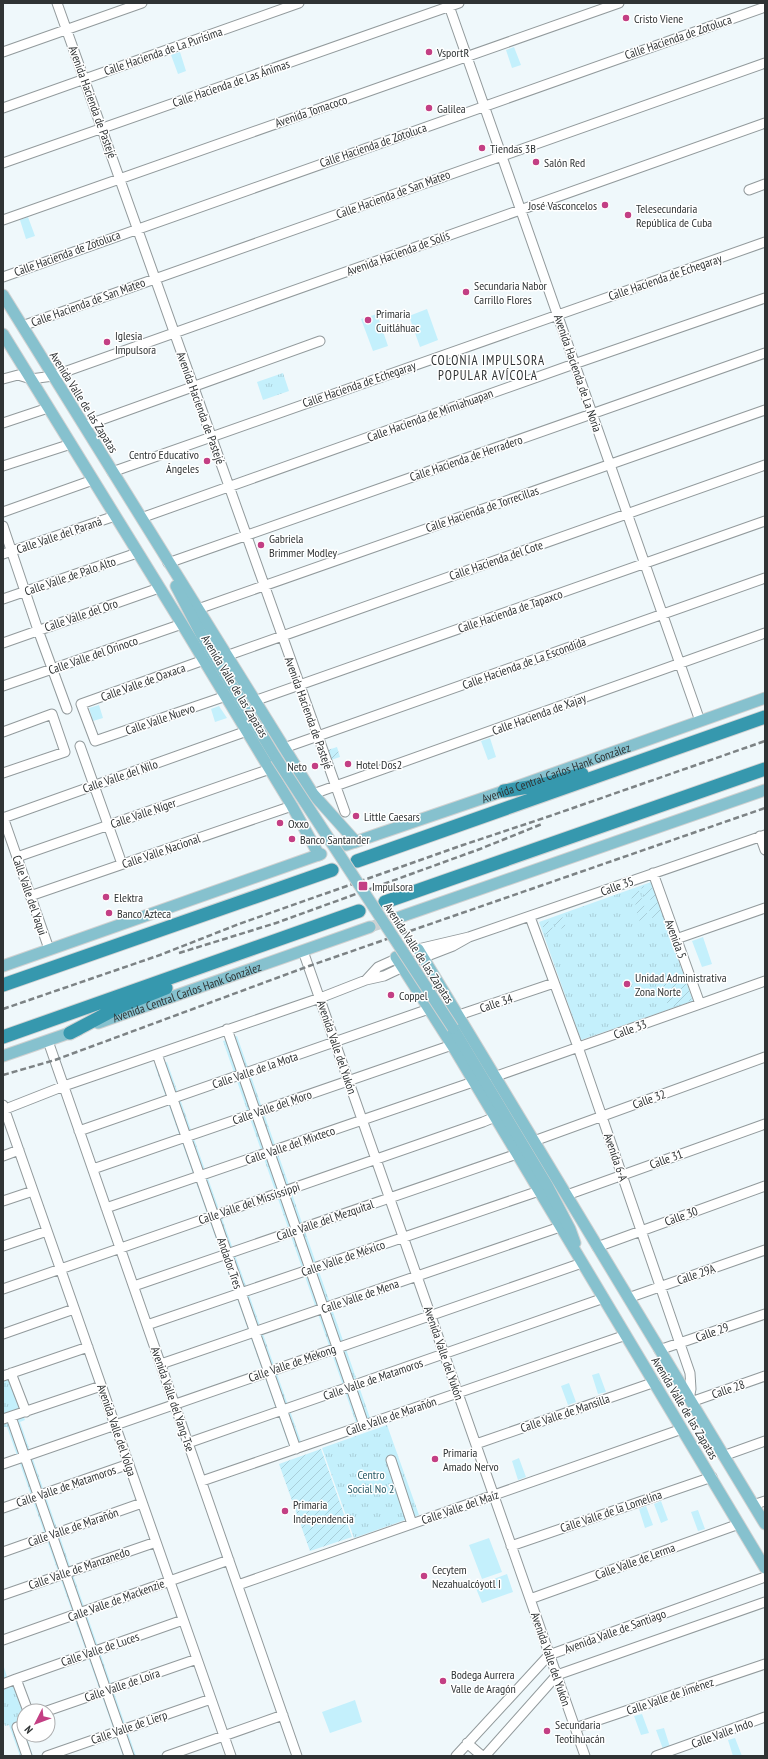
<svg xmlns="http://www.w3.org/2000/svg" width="768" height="1759" font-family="'PT Sans Narrow',sans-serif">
	<defs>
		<pattern id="park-tufts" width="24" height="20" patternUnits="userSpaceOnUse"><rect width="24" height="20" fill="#c4f0fc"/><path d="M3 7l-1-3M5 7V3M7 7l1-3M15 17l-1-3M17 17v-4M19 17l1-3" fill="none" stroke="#a9ced9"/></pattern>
		<pattern id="garden-furrows" width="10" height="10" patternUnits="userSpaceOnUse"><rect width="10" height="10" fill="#c4f0fc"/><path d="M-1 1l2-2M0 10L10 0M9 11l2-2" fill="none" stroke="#a9ced9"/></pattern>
	</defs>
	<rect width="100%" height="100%" fill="#eff8fb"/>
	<path fill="#c4f0fc" d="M514,47L521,65L512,68L506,50Z
		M180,52L186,71L178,74L171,55Z
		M28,217L35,236L26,239L20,220Z
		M427,309L438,340L420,347L409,316Z
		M377,314L388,346L373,351L361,319Z
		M99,705L103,718L93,721L89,708Z
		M219,706L227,718L215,722L211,709Z
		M490,738L496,757L488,760L481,741Z
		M703,937L712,964L702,967L692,941Z
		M599,1373L606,1392L598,1394L592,1375Z
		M569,1383L576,1402L568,1405L561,1386Z
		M519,1458L526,1477L518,1480L512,1461Z
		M661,1501L668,1520L661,1523L654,1504Z
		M646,1506L653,1525L645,1528L639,1509Z
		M698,1510L705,1529L698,1531L691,1512Z
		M489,1538L502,1572L482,1579L469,1545Z
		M507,1574L513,1592L482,1603L475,1586Z
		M355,1700L362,1722L330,1733L322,1712Z
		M642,1714L649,1733L641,1735L634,1716Z
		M664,1728L670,1747L663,1749L656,1730Z
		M735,1738L742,1756H733L728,1740Z"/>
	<path fill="url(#park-tufts)" d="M283,373L289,391L263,400L257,382Z
		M651,882L693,1001L581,1040L539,922Z
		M237,1036L370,1418L356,1423L223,1041Z
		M167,1062L301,1442L289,1446L155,1066Z
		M3,1371L8,1376L25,1420L20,1422L136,1756H123L7,1427H3Z
		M387,1425L419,1515L354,1538L322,1448Z
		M3,1664L8,1680L12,1679L24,1714V1719L21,1720L24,1735H26L33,1756H20L9,1725L5,1726L3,1720Z"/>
	<path fill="url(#garden-furrows)" d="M337,747L340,757L331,760L328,750Z
		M651,884L656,898L646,901L641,887Z
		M638,888L643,902L634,905L629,891Z
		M657,901L662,915L652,918L647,904Z
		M644,905L649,919L640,922L635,908Z
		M562,916L566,927L557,930L553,919Z
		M550,921L554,932L546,935L542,924Z
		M683,974L692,1000L669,1008L660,982Z
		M321,1449L352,1537L310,1551L279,1464Z"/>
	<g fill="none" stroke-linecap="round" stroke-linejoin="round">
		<path stroke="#c9d1d3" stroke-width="11" stroke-dasharray="11 5.5" stroke-linecap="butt" d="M370,927L397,918"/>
		<g stroke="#929a9c" stroke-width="11">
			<path id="minor" d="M57,3L345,812
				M448,3L700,721
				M3,52L142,3
				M3,108L299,3
				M3,163L459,3
				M749,190L765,184
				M3,220L619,3
				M3,277L765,7
				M22,326L765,63
				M3,379L18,375L31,379L53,376L765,123
				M3,423L48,408
				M84,426L320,341
				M3,466L71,444
				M112,472L765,242
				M3,512L93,480
				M141,518L574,364L765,298
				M3,526L38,630L67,709
				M3,554L115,516
				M168,563L765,353
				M3,599L137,553
				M198,609L765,410
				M3,643L159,588
				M226,656L765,465
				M204,660L81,704L95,741L226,696
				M3,686L182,624
				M254,701L765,521
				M3,732L52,714L65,752L3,773
				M80,746L122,864
				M284,748L765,578
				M313,794L765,633
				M3,817L49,949
				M3,818L247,731
				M760,836L765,850
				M17,857L270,769
				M653,873L700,1004
				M30,896L292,806
				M530,917L578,1047L690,1373L691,1389L689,1399
				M676,939L765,908
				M303,951L585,1756
				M366,980L378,967L418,949L469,937L765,835
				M453,1017L554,983
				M227,1029L364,1425
				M48,1041L297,1756
				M157,1054L296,1449
				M494,1077L765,981
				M3,1105L231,1756
				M3,1110L64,1086L320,998L366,980L384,976L422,958L453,946L469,937
				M79,1131L449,1002
				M534,1141L765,1057
				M3,1156L19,1150
				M93,1169L452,1045
				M567,1195L765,1124
				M3,1201L33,1191
				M106,1208L473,1082
				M3,1246L47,1231
				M597,1247L765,1186
				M134,1286L517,1154
				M3,1289L483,1122L495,1117
				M628,1298L765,1250
				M147,1325L539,1191
				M3,1334L74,1309
				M659,1350L765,1314
				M161,1364L560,1227
				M11,1373L26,1412
				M3,1376L88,1347
				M691,1402L765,1376
				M11,1417L129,1756
				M3,1419L101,1386
				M188,1443L604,1298
				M476,1444L655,1382
				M723,1456L765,1441
				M391,1460L412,1524
				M3,1464L582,1263
				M202,1481L626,1335
				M753,1505L765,1501
				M3,1508L129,1464
				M511,1546L712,1477
				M3,1552L142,1503
				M238,1585L682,1429
				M3,1595L156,1542
				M530,1599L739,1524
				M3,1640L229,1560
				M3,1684L16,1679
				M28,1711L16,1679L183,1620
				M47,1711L197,1659
				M17,1727L27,1756
				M575,1728L765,1664
				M467,1743L482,1756
				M47,1756L211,1699
				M167,1756L283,1715
				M456,1756L549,1655L765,1577
				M485,1756L557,1675L765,1602
				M656,1756L765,1717"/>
		</g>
		<g stroke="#d1d2d2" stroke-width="13">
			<g id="major">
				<path d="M3,295L313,794L356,842"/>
				<path d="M3,334L182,624L292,806L319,855"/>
				<path d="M176,586L202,636L276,758"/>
				<path id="s1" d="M346,845L504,791L765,698"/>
				<path d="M397,918L765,790"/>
				<path d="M418,949L765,1524"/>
				<path d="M396,957L452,1045L765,1568"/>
				<path d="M3,966L321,854"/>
				<path id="s2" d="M98,1023L370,927"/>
				<path d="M453,1028L547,1185L570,1229L575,1243"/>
				<path d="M3,1056L78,1030"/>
			</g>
		</g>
		<g stroke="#d1d2d2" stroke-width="15">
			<path id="highway" d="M504,791L541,785L582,774
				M357,861L765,717
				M385,902L765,769
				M3,985L332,870
				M70,1033L121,1006L166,988
				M3,1037L359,911"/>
		</g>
		<use href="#minor" stroke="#fff" stroke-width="9"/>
		<use href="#major" stroke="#86c1ce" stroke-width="11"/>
		<use href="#highway" stroke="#3698ae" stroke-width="13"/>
		<path stroke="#7d8385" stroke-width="2.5" stroke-dasharray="6 3" stroke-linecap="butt" d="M179,953L276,923L480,849L542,824
			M3,1009L160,955L239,924L463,845L550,816L765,741
			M3,1075L55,1060L309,966L765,808"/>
		<g stroke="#d1d2d2" stroke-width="13" stroke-linecap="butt">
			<path id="major-bridge" d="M276,758L453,1028"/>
		</g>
		<use href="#major-bridge" stroke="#86c1ce" stroke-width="11"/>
	</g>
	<g fill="#c33f84" stroke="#fff" stroke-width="1.5">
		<circle cx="626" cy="18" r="4"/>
		<circle cx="429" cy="52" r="4"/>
		<circle cx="429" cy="108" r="4"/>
		<circle cx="482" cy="148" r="4"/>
		<circle cx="536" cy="162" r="4"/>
		<circle cx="605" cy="205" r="4"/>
		<circle cx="628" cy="215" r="4"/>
		<circle cx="466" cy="292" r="4"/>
		<circle cx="368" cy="320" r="4"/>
		<circle cx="107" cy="342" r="4"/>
		<circle cx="207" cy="461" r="4"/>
		<circle cx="261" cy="545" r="4"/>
		<circle cx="348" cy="764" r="4"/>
		<circle cx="315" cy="766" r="4"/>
		<circle cx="356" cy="816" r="4"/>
		<circle cx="280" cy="823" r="4"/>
		<circle cx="292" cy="839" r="4"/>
		<rect x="358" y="881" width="10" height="10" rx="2"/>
		<circle cx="106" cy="897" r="4"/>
		<circle cx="109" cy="913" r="4"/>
		<circle cx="627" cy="984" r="4"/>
		<circle cx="391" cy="995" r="4"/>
		<circle cx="435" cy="1459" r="4"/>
		<circle cx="285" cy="1511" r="4"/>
		<circle cx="424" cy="1576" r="4"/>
		<circle cx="443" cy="1681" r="4"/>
		<circle cx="547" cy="1731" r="4"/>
	</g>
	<g text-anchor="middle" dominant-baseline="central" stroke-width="3" stroke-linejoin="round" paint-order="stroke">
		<g font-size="12" fill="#2f3334" stroke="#fff" text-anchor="start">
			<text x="634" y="18">Cristo Viene</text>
			<text x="437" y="52">VsportR</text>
			<text x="437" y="108">Galilea</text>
			<text x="490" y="148">Tiendas 3B</text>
			<text x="544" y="162">Salón Red</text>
			<text x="597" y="205" text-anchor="end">José Vasconcelos</text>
			<text x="636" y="208">Telesecundaria<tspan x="636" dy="14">República de Cuba</tspan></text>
			<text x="474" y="285">Secundaria Nabor<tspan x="474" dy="14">Carrillo Flores</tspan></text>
			<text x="376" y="313">Primaria<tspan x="376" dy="14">Cuitláhuac</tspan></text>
			<text x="115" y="335">Iglesia<tspan x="115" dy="14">Impulsora</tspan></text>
			<text x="199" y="454" text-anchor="end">Centro Educativo<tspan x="199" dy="14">Ángeles</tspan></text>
			<text x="269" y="538">Gabriela<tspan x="269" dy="14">Brimmer Modley</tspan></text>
			<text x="356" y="764">Hotel Dos2</text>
			<text x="307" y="766" text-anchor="end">Neto</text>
			<text x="364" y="816">Little Caesars</text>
			<text x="288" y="823">Oxxo</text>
			<text x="300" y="839">Banco Santander</text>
			<text x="372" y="886">Impulsora</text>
			<text x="114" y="897">Elektra</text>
			<text x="117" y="913">Banco Azteca</text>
			<text x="635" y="977">Unidad Administrativa<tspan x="635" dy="14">Zona Norte</tspan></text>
			<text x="399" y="995">Coppel</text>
			<text x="443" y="1452">Primaria<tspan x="443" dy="14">Amado Nervo</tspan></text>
			<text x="293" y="1504">Primaria<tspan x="293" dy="14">Independencia</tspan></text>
			<text x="432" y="1569">Cecytem<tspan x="432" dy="14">Nezahualcóyotl I</tspan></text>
			<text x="451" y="1674">Bodega Aurrera<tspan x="451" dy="14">Valle de Aragón</tspan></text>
			<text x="555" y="1724">Secundaria<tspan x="555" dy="14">Teotihuacán</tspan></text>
		</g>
		<g font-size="12" fill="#2f3334" stroke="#fff">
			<text transform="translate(678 37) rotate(-19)">Calle Hacienda de Zotoluca</text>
			<text transform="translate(163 51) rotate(-19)">Calle Hacienda de La Purísima</text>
			<text transform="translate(231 83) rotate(-19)">Calle Hacienda de Las Ánimas</text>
			<text transform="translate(93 102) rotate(70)">Avenida Hacienda de Pastejé</text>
			<text transform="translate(311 111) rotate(-19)">Avenida Tomacoco</text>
			<text transform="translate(373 145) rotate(-19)">Calle Hacienda de Zotoluca</text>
			<text transform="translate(393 194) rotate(-20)">Calle Hacienda de San Mateo</text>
			<text transform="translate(67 253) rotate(-20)">Calle Hacienda de Zotoluca</text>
			<text transform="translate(398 253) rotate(-20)">Avenida Hacienda de Solís</text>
			<text transform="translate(665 277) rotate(-19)">Calle Hacienda de Echegaray</text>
			<text transform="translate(88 302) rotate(-20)">Calle Hacienda de San Mateo</text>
			<text transform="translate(578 373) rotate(71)">Avenida Hacienda de La Noria</text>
			<text transform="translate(359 384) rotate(-19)">Calle Hacienda de Echegaray</text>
			<text transform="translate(84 402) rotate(58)">Avenida Valle de las Zapatas</text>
			<text transform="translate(201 408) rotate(70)">Avenida Hacienda de Pastejé</text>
			<text transform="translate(430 415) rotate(-20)">Calle Hacienda de Mimiahuapan</text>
			<text transform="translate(466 458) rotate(-19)">Calle Hacienda de Herradero</text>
			<text transform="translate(482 509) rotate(-19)">Calle Hacienda de Torrecillas</text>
			<text transform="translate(59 535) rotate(-19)">Calle Valle del Paraná</text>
			<text transform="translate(496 560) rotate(-19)">Calle Hacienda del Cote</text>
			<text transform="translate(70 576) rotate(-19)">Calle Valle de Palo Alto</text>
			<text transform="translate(510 611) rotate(-19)">Calle Hacienda de Tapaxco</text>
			<text transform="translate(81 615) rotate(-19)">Calle Valle del Oro</text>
			<text transform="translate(93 655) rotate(-19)">Calle Valle del Orinoco</text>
			<text transform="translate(524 663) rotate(-20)">Calle Hacienda de La Escondida</text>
			<text transform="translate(143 682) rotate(-20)">Calle Valle de Oaxaca</text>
			<text transform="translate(235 686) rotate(59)">Avenida Valle de las Zapatas</text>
			<text transform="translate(309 713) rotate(70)">Avenida Hacienda de Pastejé</text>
			<text transform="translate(539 714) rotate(-20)">Calle Hacienda de Xajay</text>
			<text transform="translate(160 719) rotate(-19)">Calle Valle Nuevo</text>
			<text stroke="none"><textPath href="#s1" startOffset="222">Avenida Central Carlos Hank González</textPath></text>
			<text transform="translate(120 776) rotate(-19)">Calle Valle del Nilo</text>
			<text transform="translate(143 813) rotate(-19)">Calle Valle Níger</text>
			<text transform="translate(161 851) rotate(-19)">Calle Valle Nacional</text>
			<text transform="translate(617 886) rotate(-20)">Calle 35</text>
			<text transform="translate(30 895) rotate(71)">Calle Valle del Yaqui</text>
			<text transform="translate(676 939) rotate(70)">Avenida 5</text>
			<text transform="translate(419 953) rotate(57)">Avenida Valle de las Zapatas</text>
			<text stroke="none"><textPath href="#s2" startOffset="94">Avenida Central Carlos Hank González</textPath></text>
			<text transform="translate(496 1003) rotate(-19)">Calle 34</text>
			<text transform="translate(630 1029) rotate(-20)">Calle 33</text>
			<text transform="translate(337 1047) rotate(71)">Avenida Valle del Yukón</text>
			<text transform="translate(255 1070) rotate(-19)">Calle Valle de la Mota</text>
			<text transform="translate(649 1099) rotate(-20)">Calle 32</text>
			<text transform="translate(272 1107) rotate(-19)">Calle Valle del Moro</text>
			<text transform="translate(290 1145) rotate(-19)">Calle Valle del Mixteco</text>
			<text transform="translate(616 1157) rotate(71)">Avenida 6-A</text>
			<text transform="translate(666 1159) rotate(-20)">Calle 31</text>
			<text transform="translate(249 1203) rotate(-19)">Calle Valle del Mississippi</text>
			<text transform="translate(681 1216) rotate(-20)">Calle 30</text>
			<text transform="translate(325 1220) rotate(-19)">Calle Valle del Mezquital</text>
			<text transform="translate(343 1258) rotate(-19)">Calle Valle de México</text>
			<text transform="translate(230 1263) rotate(71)">Andador Tres</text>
			<text transform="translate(696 1274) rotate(-19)">Calle 29A</text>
			<text transform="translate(360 1296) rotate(-19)">Calle Valle de Mena</text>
			<text transform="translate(712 1332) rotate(-20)">Calle 29</text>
			<text transform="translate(444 1353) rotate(71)">Avenida Valle del Yukón</text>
			<text transform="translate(292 1363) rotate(-19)">Calle Valle de Mekong</text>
			<text transform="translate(373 1379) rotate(-19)">Calle Valle de Matamoros</text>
			<text transform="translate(728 1389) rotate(-19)">Calle 28</text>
			<text transform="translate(173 1399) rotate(71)">Avenida Valle del Yang-Tse</text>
			<text transform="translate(685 1408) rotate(59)">Avenida Valle de las Zapatas</text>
			<text transform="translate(565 1413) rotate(-19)">Calle Valle de Mansilla</text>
			<text transform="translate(391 1416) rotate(-19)">Calle Valle de Marañón</text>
			<text transform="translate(117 1430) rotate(71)">Avenida Valle del Volga</text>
			<text transform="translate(66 1486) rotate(-19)">Calle Valle de Matamoros</text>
			<text transform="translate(460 1507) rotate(-19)">Calle Valle del Maíz</text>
			<text transform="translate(611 1511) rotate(-19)">Calle Valle de la Lomelina</text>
			<text transform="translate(73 1527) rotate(-19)">Calle Valle de Marañón</text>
			<text transform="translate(635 1561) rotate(-20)">Calle Valle de Lerma</text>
			<text transform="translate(79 1568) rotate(-19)">Calle Valle de Manzanedo</text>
			<text transform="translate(116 1600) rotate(-20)">Calle Valle de Mackenzie</text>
			<text transform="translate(615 1631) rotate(-20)">Avenida Valle de Santiago</text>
			<text transform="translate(100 1649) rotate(-19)">Calle Valle de Luces</text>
			<text transform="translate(551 1659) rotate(71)">Avenida Valle del Yukón</text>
			<text transform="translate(122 1685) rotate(-19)">Calle Valle de Loira</text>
			<text transform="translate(670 1696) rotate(-19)">Calle Valle de Jiménez</text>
			<text transform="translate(129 1727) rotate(-19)">Calle Valle de Lierp</text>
			<text transform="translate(722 1733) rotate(-20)">Calle Valle Indo</text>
		</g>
		<g font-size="12" fill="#295b67" stroke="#fff">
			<text x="371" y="1474">Centro<tspan x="371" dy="14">Social No 2</tspan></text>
		</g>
		<g font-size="13" letter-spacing="1" fill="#2f3334" stroke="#fff">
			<text x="488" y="360">COLONIA IMPULSORA<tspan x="488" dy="15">POPULAR AVÍCOLA</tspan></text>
		</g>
	</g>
	<rect width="768" height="1759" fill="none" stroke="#2f3334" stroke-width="8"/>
	<g transform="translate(36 1723) rotate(228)"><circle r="19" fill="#ffffff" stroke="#acadae"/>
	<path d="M0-3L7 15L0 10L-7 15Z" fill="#c33f84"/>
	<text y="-6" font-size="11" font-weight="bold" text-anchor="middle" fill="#2f3334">N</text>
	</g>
</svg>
